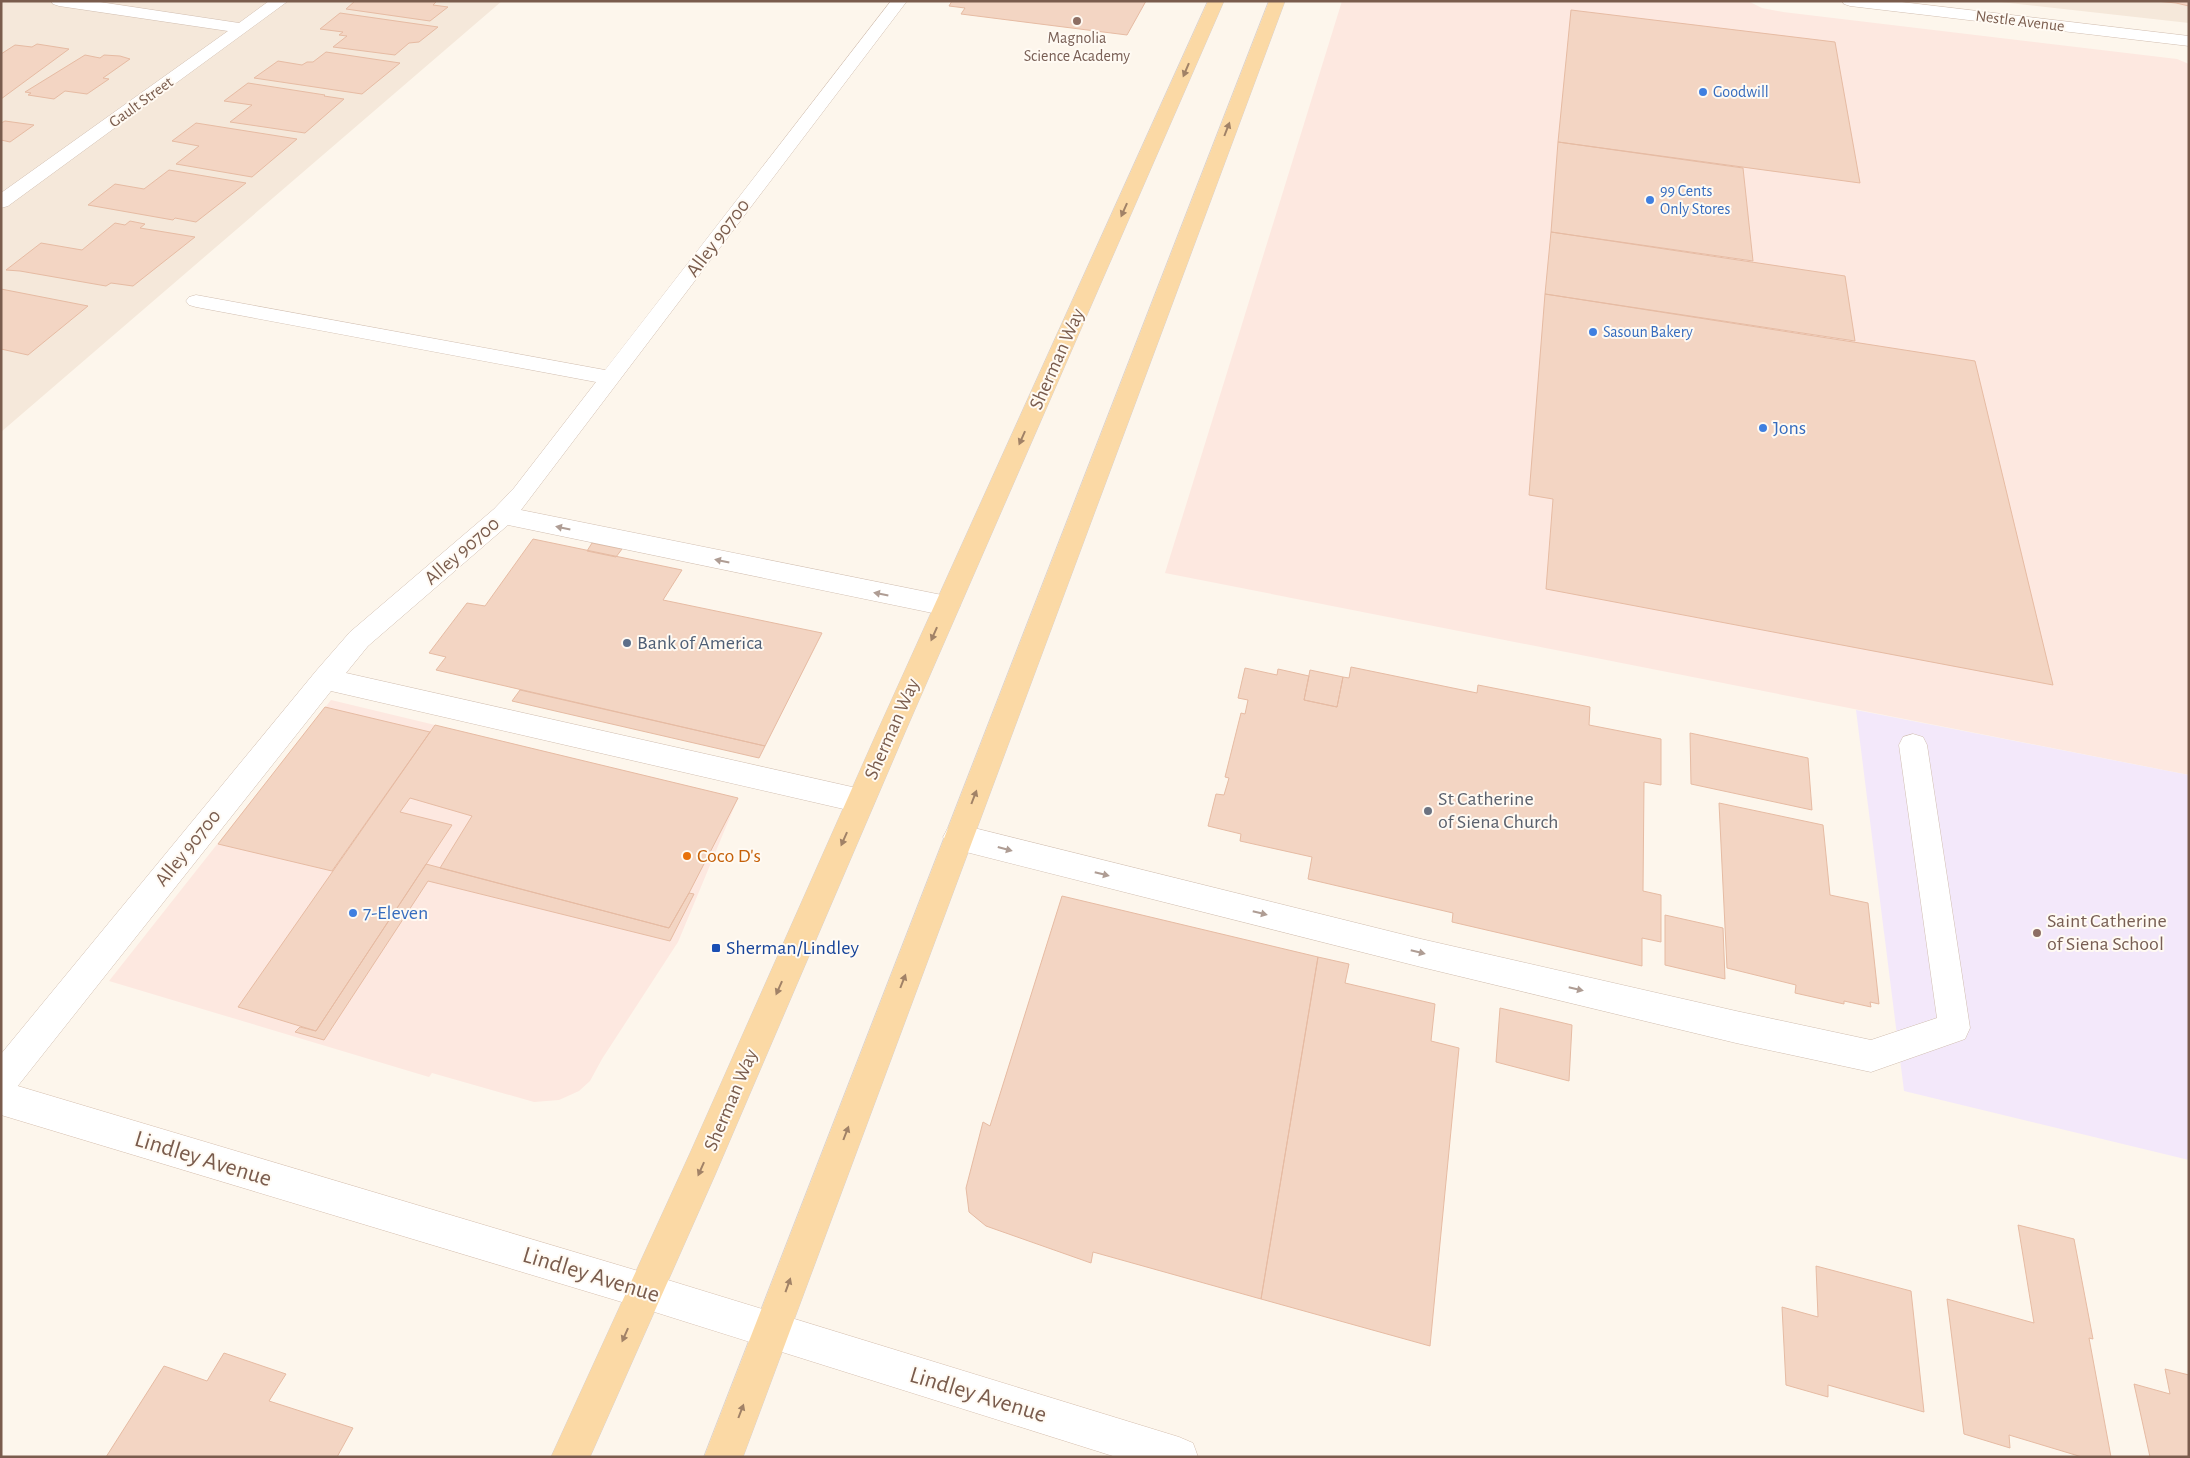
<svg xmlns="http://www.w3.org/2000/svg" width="2190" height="1458" font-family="'Alegreya Sans',sans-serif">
	<rect width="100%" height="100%" fill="#fdf6ec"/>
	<path fill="#f5e8da" d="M1,1H502L1,432Z
		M1991,1H2189V23Z"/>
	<path fill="#fde8e0" d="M1342,1H1748L1762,8L1783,12L2177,59L2189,64V775L1165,573Z
		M331,700L738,798L678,942L602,1059L590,1081L579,1091L559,1100L534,1102L432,1073L429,1077L109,981Z"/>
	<path fill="#f3e8fa" d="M1856,710L2189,775V1160L1904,1091Z"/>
	<path fill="#f3d5c3" stroke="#e6bba3" d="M355,1H437L433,5L448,7L430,21L346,9Z
		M952,1H1146L1127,35L961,14L965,8L949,6Z
		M2156,1H2189V6L2176,3Z
		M1571,10L1835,42L1860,183L1558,142Z
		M340,13L438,27L419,42L409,43L395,55L333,47L347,36L339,35L343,32L320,29Z
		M37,44L69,49L1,99V54L15,45L32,47Z
		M326,52L400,63L362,94L254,78L278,61L302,65L307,62H313Z
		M85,55L100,58L104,55L120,56L130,59L103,78L109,79L87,94L65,91L54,99L28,95L31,93L25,92Z
		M248,83L325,95L324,96L344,99L305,133L230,122L252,105L224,101Z
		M5,121L34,125L10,142L1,140V123Z
		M196,123L297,139L252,177L176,164L199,146L172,141Z
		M1558,142L1743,168L1753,261L1551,232Z
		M169,170L246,183L196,222L175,218L173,220L88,205L115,184L144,189Z
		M130,221L145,224L140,228L195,237L133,286L111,283L106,286L20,271L6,270L41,243L82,250L115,223L125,225Z
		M1551,232L1845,276L1855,341L1545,294Z
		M1,289L88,306L28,355L1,349Z
		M1545,294L1975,361L2053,685L1546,589L1553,499L1529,495Z
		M533,539L682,570L663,600L822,633L765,746L436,670L446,657L429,653L467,603L485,606Z
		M592,543L622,549L616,557L587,551Z
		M1351,667L1477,693L1478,685L1590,707L1589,725L1661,739V785L1644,782L1643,891L1661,895V942L1642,938V966L1452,922L1453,913L1308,879L1312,857L1240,841L1241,834L1208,826L1216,794L1224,795L1229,778L1225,777L1241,713L1245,714L1248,700L1238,698L1245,668L1277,675L1278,669L1309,676L1304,700L1337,707L1343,677L1349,678Z
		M1310,670L1343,677L1337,707L1304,700Z
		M520,690L765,746L759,758L512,701Z
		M325,707L430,732L332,871L218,844Z
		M435,725L738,798L689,893L669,928L440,868L472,816L410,798L400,812L452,825L316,1031L238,1007Z
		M1690,733L1808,758L1812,810L1691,784Z
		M1719,803L1823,825L1830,895L1868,903L1879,1004L1870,1002L1871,1007L1844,1001V1004L1795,993L1796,985L1727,968Z
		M426,864L669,928L689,893L694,894L670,941L428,881L324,1040L295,1032L300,1027L316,1031Z
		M1062,896L1318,957L1261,1299L1093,1252L1091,1263L986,1226L969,1212L966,1188L983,1122L990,1126Z
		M1665,915L1723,928L1725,979L1665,965Z
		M1318,957L1349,964L1345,983L1435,1004L1431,1041L1459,1048L1430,1346L1261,1299Z
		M1500,1008L1572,1025L1569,1081L1496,1062Z
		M2018,1225L2074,1239L2093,1339L2089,1338L2111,1457H2082L2009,1435L2010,1448L1964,1434L1947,1299L2034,1323Z
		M1816,1266L1911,1291L1924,1412L1828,1385V1397L1786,1385L1782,1307L1818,1317Z
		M224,1353L286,1374L269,1401L353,1428L337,1457H106L164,1366L207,1381Z
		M2165,1369L2189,1375V1457H2150L2134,1384L2170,1394Z"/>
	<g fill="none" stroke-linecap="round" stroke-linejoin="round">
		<g stroke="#d1beb0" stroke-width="1">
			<path id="lane" d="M891,1H907L521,510L947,596L956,599L960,606L956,613L947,616L508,525L368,646L346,673L861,789L871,792L875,801L871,810L861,813L331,691L13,1092L1,1096V1054L316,671L350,632L494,509L514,488L596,382L196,307L189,305L186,301L189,297L196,295L605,370Z
				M1913,734L1923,737L1927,745L1970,1028L1965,1039L1871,1072L1736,1043L1421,967L958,850L948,846L943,837L948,828L958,824L1421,939L1736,1011L1871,1040L1937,1018L1899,745L1903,737Z"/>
		</g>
		<g stroke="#d1beb0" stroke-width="1">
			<path id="street" d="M51,1H93L239,23L269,1H288L8,206L1,208V193L228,31L59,6L53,4Z
				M1842,1H1893L2189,36V46L1850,6L1844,4Z"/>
		</g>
		<g stroke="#d6c0b0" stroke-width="1">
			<path id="secondary" d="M1,1081L645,1273L1179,1437L1193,1443L1198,1457H1116L645,1309L1,1115Z"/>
		</g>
		<g stroke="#dad1cd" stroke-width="1">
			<path id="primary" d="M1208,1H1224L906,730L715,1175L590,1457H551L691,1151L878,730Z
				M1269,1H1285L743,1457H704Z"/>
		</g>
		<use href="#lane" fill="#fff" fill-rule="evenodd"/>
		<use href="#street" fill="#fff" fill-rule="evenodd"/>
		<use href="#secondary" fill="#fff" fill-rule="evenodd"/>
		<use href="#primary" fill="#fbd9a5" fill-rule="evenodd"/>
	</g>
	<defs><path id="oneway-solid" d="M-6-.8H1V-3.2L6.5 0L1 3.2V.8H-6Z" transform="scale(1.25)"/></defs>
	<g fill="#a18267">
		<use href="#oneway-solid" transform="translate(1186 70) rotate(113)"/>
		<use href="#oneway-solid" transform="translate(1227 129) rotate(-69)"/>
		<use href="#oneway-solid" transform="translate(1124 210) rotate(114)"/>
		<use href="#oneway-solid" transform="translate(1022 438) rotate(114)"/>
		<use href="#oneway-solid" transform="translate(934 634) rotate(114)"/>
		<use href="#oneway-solid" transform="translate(974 797) rotate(-69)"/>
		<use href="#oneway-solid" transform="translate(844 839) rotate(114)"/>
		<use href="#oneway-solid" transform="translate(903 981) rotate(-69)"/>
		<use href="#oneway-solid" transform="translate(779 988) rotate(114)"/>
		<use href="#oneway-solid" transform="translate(846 1133) rotate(-69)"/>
		<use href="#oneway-solid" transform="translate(701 1169) rotate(114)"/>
		<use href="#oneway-solid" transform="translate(788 1285) rotate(-70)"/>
		<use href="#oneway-solid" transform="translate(625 1335) rotate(114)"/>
		<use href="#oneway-solid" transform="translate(741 1411) rotate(-69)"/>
	</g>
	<g fill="#af9d94">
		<use href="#oneway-solid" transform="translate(563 528) rotate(-168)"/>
		<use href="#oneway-solid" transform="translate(722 561) rotate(-168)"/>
		<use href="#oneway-solid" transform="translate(881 594) rotate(-169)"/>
		<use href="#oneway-solid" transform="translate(1005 849) rotate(15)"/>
		<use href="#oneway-solid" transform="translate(1102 874) rotate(14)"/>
		<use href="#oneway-solid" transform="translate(1260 913) rotate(14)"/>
		<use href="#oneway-solid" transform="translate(1418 952) rotate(14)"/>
		<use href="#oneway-solid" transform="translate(1576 989) rotate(13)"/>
	</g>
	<g fill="#8d6e63" stroke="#fffaf3" stroke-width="2">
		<circle cx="1077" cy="21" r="5"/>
		<circle cx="2037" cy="933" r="5"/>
	</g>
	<g fill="#3f7fe0" stroke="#fffaf3" stroke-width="2">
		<circle cx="1703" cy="92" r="5"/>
		<circle cx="1650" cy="200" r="5"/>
		<circle cx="1593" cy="332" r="5"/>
		<circle cx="1763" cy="428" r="5"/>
		<circle cx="353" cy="913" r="5"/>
	</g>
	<circle fill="#5c6f8a" stroke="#fffaf3" stroke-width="2" cx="627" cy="643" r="5"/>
	<circle fill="#6b7280" stroke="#fffaf3" stroke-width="2" cx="1428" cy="811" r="5"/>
	<circle fill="#e8710a" stroke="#fffaf3" stroke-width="2" cx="687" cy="856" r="5"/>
	<rect fill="#1a4fb4" stroke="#fffaf3" stroke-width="2" x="711" y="943" width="10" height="10" rx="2.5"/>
	<g text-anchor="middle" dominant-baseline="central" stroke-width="4" stroke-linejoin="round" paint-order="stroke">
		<g font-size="16" fill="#7a5c4d" stroke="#fffaf3">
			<text transform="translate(2020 21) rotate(7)">Nestle Avenue</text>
			<text transform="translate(141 102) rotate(-36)">Gault Street</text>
		</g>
		<g font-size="16" fill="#785e54" stroke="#fffaf3">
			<text x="1077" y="38">Magnolia<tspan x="1077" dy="18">Science Academy</tspan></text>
		</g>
		<g font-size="16" fill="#366cbe" stroke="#fffaf3" text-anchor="start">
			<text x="1713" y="92">Goodwill</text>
			<text x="1660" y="191">99 Cents<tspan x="1660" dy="18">Only Stores</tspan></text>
			<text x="1603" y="332">Sasoun Bakery</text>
		</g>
		<g font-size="20" fill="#7a5c4d" stroke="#fffaf3">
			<text transform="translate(718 238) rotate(-53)">Alley 90700</text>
			<text transform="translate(1057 359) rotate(-66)">Sherman Way</text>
			<text transform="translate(462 551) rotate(-41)">Alley 90700</text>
			<text transform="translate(892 729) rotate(-66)">Sherman Way</text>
			<text transform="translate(188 848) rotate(-51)">Alley 90700</text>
			<text transform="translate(731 1100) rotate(-67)">Sherman Way</text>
		</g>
		<g font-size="20" fill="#366cbe" stroke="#fffaf3" text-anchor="start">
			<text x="1773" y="428">Jons</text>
			<text x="363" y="913">7-Eleven</text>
		</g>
		<g font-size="20" fill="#4e5e75" stroke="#fffaf3" text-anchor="start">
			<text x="637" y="643">Bank of America</text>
		</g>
		<g font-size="20" fill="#5b616d" stroke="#fffaf3" text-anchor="start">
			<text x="1438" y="799">St Catherine<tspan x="1438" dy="23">of Siena Church</tspan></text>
		</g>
		<g font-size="20" fill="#c56008" stroke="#fffaf3" text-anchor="start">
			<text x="697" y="856">Coco D's</text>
		</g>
		<g font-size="20" fill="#785e54" stroke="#fffaf3" text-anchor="start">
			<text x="2047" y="921">Saint Catherine<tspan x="2047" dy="23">of Siena School</tspan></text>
		</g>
		<g font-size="20" fill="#164399" stroke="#fffaf3" text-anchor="start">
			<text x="726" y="948">Sherman/Lindley</text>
		</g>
		<g font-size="24" fill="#7a5c4d" stroke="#fffaf3">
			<text transform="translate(203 1159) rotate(17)">Lindley Avenue</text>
			<text transform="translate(591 1275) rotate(17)">Lindley Avenue</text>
			<text transform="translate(978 1395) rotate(17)">Lindley Avenue</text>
		</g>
	</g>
	<rect width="2190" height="1458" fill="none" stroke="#7a5c4d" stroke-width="5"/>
</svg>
